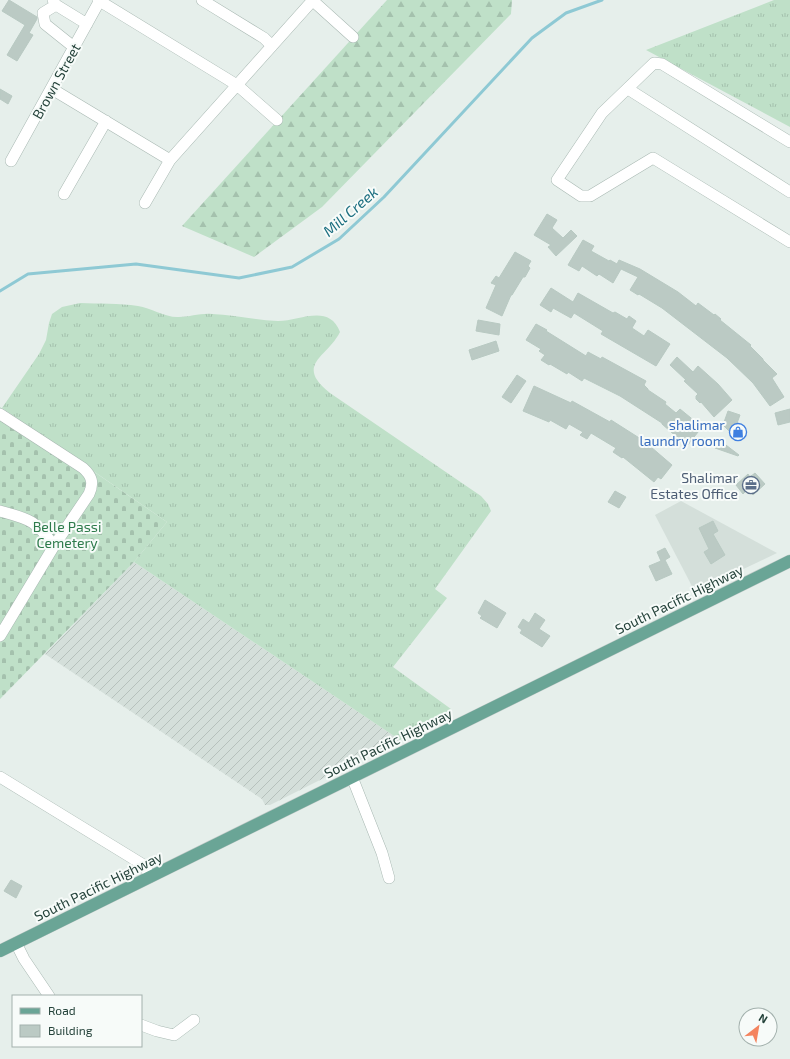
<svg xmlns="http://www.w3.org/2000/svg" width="790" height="1059" font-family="'Exo 2',sans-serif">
	<defs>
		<pattern id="industrial-furrows" width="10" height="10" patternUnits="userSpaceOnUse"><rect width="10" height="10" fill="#d4dfda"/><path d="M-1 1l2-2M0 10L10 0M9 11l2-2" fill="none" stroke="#b6c1bc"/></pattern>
		<pattern id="grass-tufts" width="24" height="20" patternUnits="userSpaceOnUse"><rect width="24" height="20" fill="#bfe0c8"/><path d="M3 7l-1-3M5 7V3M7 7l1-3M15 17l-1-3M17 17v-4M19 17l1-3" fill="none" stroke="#a4c1ad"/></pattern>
		<pattern id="forest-firs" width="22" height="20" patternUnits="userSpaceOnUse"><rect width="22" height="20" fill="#bfe0c8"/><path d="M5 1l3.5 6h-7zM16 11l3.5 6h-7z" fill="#a4c1ad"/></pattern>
		<pattern id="cemetery-stones" width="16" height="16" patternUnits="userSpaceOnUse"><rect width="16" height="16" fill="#bfe0c8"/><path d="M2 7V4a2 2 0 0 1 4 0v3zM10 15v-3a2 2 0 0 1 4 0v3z" fill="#a4c1ad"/></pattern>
	</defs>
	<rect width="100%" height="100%" fill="#e6efeb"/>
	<path fill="#d4dfda" d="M681,501L777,553L695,592L655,515Z"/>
	<path fill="url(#industrial-furrows)" d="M134,562L400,740L270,805H265L262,799L45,654Z"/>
	<path fill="url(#grass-tufts)" d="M774,0H790V127L646,50Z
		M80,303C99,304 119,303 138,306C151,308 166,318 179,317C190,317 200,313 212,314C234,315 256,320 278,321C300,321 329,303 340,332C327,358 294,364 330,393L481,496L488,504L491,511L435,589L447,598L393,667L451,709L400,740L134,562L167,522L2,408L39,354L46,340L49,323L52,314L62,307Z"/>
	<path fill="url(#forest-firs)" d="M387,0H512L511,14L322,207L254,257L182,226Z"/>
	<path fill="url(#cemetery-stones)" d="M0,407L167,522L134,562L0,699Z"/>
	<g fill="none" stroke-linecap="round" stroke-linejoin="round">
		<path stroke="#8ec9d4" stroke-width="3" d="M0,291L28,274L136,264L239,278L292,267L339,239L384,197L532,38L566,13L602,0"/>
	</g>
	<path fill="#bbcac4" stroke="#b8c9c2" d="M9,0L37,17V19L29,33L33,35L17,61L7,55L25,25L2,11Z
		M0,89L12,96L8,104L0,99Z
		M547,214L557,220L552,228L563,238L571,230L577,236L556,256L548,247L551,245L534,235Z
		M583,240L594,246L591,251L609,261L610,260L617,264L619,260L640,269L678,292L696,306L698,303L714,315L715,314L721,319L720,320L751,345L750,346L763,359V360L777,374L772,378L784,397L770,406L753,383L727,358L662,308L639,294L638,295L630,290L638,277L621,269L613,283L599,274L597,276L582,266L579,271L568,265Z
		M515,252L531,261L528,266L530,268L525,277H523L512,295H511L502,316L486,308L496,285L491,283L496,276L499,278Z
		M551,288L573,302L578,293L613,313L615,312L627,319L629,316L636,321L632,328L644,336L648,330L670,344L656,366L601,334L603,331L574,313L571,318L553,308L551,312L540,305Z
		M478,320L500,324L499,335L476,331Z
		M536,324L547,330L546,331L586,356L588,352L601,359L602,357L646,381L644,385L648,389V390L666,402L665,404L676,413L680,409L702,427L687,446L662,424V423L620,396L584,378L582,381L568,372L567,374L550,364L549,365L541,360L545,355L539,351L541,349L526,340Z
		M496,341L499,351L472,360L469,350Z
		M677,357L693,372L698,366L718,384L732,400L714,417L701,402L700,403L696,399V396L698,394L684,381L686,380L670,365Z
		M517,375L526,381L511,403L502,397Z
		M534,386L571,403L572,401L610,422L611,420L644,441L672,465L661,479L658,477L654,482L623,457L622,458L613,452L616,448L591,433L587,439L580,435L583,432L569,424L566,429L550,420L549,422L523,411Z
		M790,409V422L778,425L775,413Z
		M728,411L740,415L736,426L744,429L741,438L734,436L723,425Z
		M718,439L739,455L738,456L715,448Z
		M755,473L765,484L753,495L748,489L743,494L736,485L748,474L750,477Z
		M615,491L626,497L619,508L608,502Z
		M713,521L718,531L713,534L725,555L711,564L704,552L709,549L699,528Z
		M665,548L670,557L665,560L672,574L656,581L649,566L661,561L657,552Z
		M485,600L506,613L497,628L480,618L482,616L478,613Z
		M535,613L545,620L539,629L550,636L542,647L520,633L522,630L518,627L523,619L529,623Z
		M11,880L22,886L16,898L4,891Z"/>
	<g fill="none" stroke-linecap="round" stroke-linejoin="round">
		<g stroke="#a8b8b2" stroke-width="12">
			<path id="minor" d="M53,0L56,5L87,24
				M98,0L237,85L277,120
				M202,0L264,38L272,46
				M312,0L353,37
				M56,5L43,13L45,24L75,48
				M52,89L170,160
				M628,89L790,192
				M790,142L662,64L654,63L602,113L557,180L581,196H590L653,158L790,242
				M11,161L100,0
				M64,194L106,121
				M145,203L170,160L313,0
				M0,414L83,468C92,476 94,483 89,494L54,546L0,636
				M0,511C29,519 36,520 54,546
				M0,777L142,864L145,866L150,877
				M352,777L382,853L389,878
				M16,943L24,959L49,996
				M141,1025L157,1031L174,1035L194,1020"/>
		</g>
		<g stroke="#c2cac8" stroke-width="13">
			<path id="major" d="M0,951L790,561"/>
		</g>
		<use href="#minor" stroke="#fff" stroke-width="11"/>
		<use href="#major" stroke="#6aa596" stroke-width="12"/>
	</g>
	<defs>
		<g id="shop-ring" transform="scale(0.9)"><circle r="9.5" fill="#f7fbf9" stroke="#3f7fe0" stroke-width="1.5"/><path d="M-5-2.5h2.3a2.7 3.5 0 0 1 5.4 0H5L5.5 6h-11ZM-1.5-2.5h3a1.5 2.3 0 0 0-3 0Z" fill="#3f7fe0"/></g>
		<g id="office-ring" transform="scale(0.9)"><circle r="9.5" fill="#f7fbf9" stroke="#5c6f8a" stroke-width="1.5"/><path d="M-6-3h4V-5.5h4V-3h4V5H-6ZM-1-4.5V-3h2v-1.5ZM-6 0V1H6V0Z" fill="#5c6f8a"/></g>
	</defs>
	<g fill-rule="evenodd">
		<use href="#shop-ring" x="738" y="432"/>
		<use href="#office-ring" x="751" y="485"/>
	</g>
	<g text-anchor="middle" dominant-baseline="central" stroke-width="4" stroke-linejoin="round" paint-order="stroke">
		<g font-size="14" fill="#24423a" stroke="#f7fbf9">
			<text transform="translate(56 81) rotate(-61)">Brown Street</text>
			<text transform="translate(679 599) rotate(-26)">South Pacific Highway</text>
			<text transform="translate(388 743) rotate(-26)">South Pacific Highway</text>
			<text transform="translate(98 886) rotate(-26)">South Pacific Highway</text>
		</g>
		<g font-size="14" fill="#366cbe" stroke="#f7fbf9" text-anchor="end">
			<text x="725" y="424">shalimar<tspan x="725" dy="16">laundry room</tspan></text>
		</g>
		<g font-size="14" fill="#4e5e75" stroke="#f7fbf9" text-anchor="end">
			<text x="738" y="477">Shalimar<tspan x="738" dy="16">Estates Office</tspan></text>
		</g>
		<g font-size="14" fill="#2d7a4b" stroke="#f7fbf9">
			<text x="67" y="526">Belle Passi<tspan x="67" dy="16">Cemetery</tspan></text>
		</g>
		<g font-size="15" font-style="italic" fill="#1c6f80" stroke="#f7fbf9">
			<text transform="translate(350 211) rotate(-41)">Mill Creek</text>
		</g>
	</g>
	<rect x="12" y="995" width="130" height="52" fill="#f7fbf9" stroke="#a3b1ad"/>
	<rect x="20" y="1008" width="20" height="6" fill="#6aa596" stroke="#a3b1ad"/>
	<text x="48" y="1015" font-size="12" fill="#24423a">Road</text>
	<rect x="20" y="1025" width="20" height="12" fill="#bbcac4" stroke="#a3b1ad"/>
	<text x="48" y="1035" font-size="12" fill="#24423a">Building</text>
	<g transform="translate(758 1027) rotate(31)"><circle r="19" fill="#f7fbf9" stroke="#a3b1ad"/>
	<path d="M0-3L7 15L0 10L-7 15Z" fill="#f4845f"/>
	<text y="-6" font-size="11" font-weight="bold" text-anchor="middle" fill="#24423a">N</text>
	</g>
</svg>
